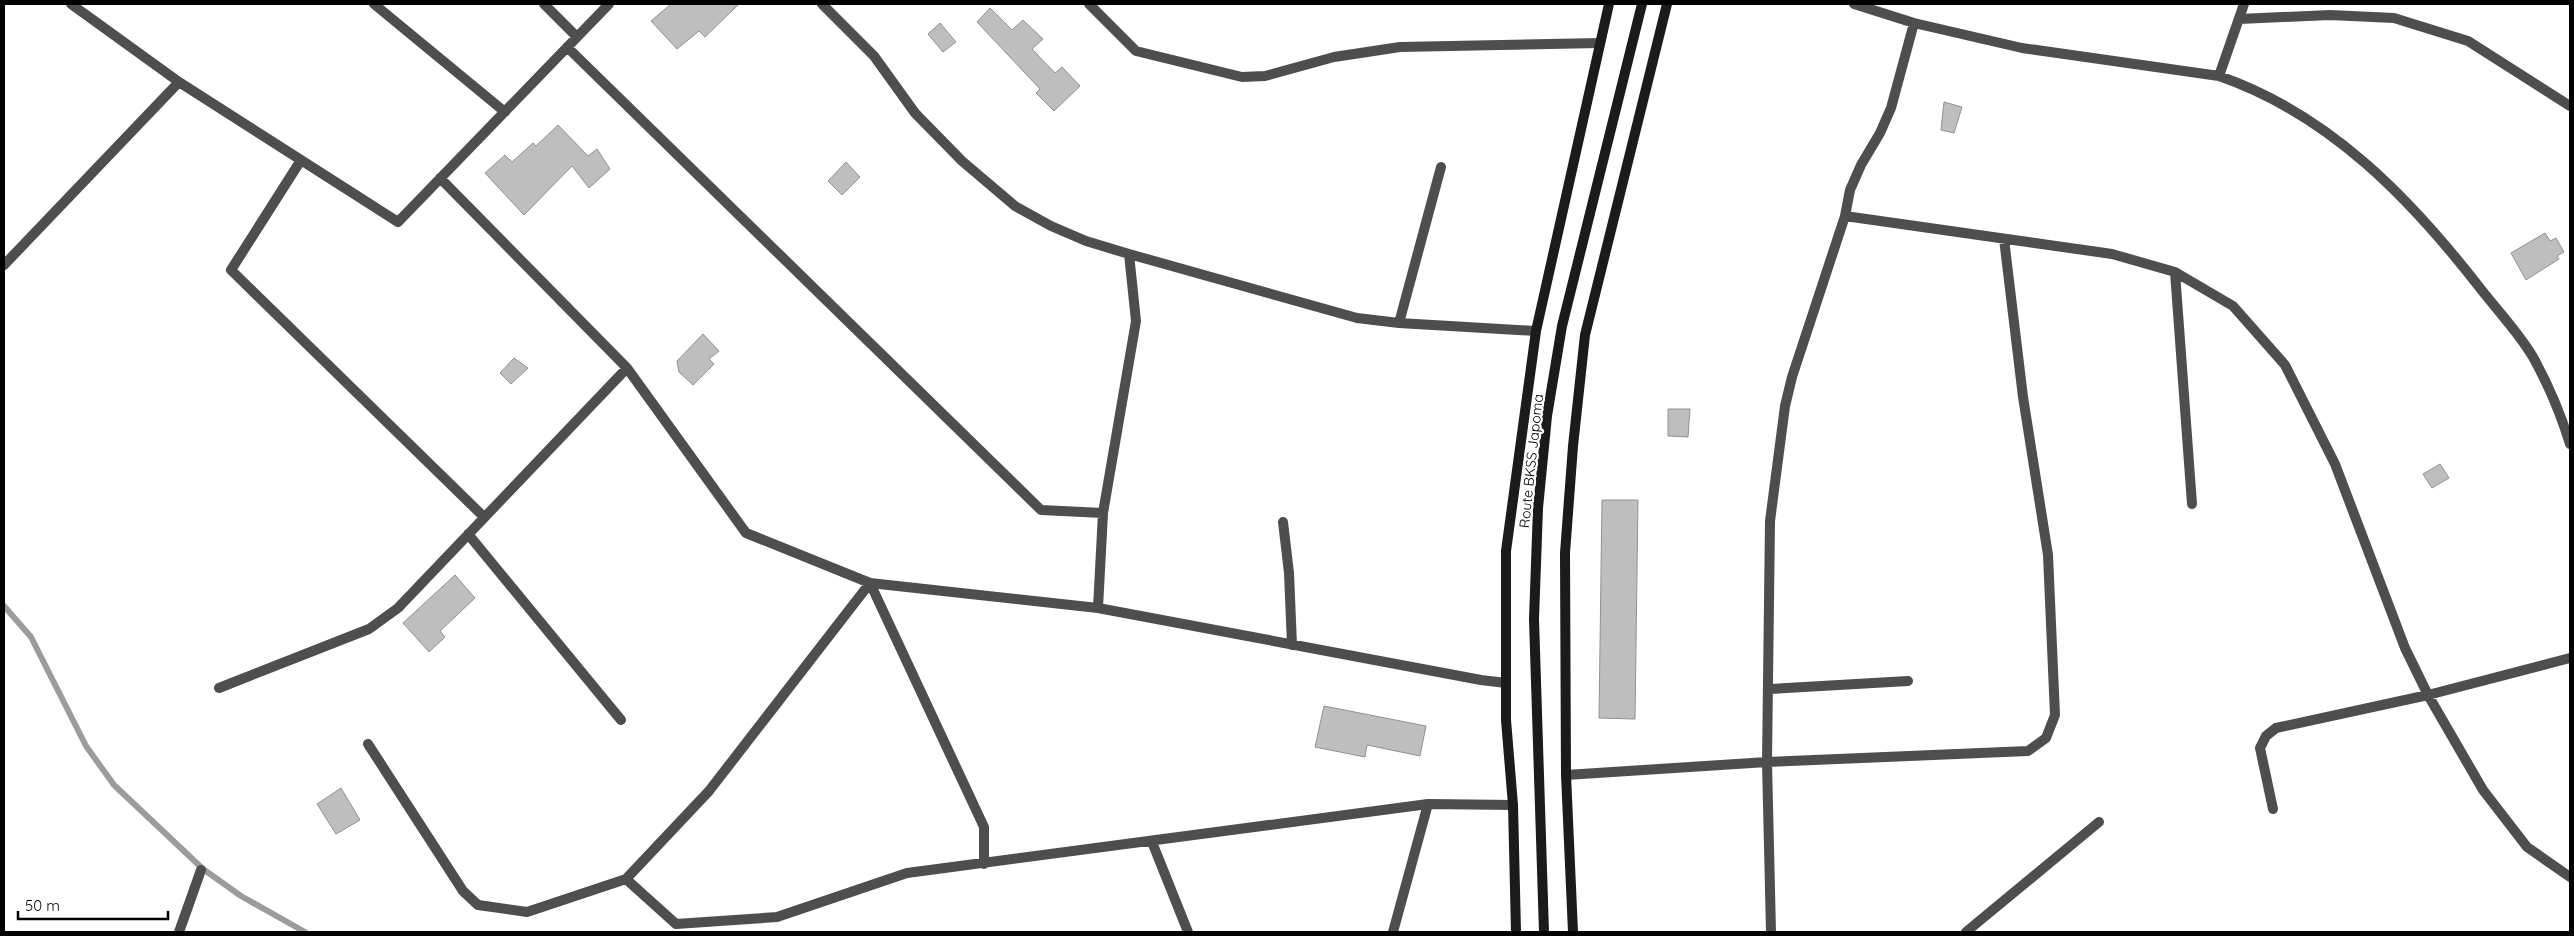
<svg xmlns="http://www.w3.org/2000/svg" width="2574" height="936" font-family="Quicksand,sans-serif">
	<rect width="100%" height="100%" fill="#fff"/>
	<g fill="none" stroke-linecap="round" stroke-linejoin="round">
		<path stroke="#9c9c9c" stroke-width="6" d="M4,606L31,637L86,746L114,785L203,869L241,896L305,932"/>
	</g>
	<path fill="#bebebe" stroke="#929292" d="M671,4H739L705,37L699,31L677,49L651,21Z
		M990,8L1012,30L1023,20L1043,39L1032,49L1055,73L1062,67L1080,86L1054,111L1036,93L1040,89L977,22Z
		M940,23L956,42L943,52L928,34Z
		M1944,102L1962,107L1954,133L1941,130Z
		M558,125L588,156L597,149L610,169L589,188L572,166L524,215L485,173L505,155L512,162L533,143L536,146Z
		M846,162L860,177L842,195L828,181Z
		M2545,233L2550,241L2556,238L2564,252L2557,256L2559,259L2526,280L2511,253Z
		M703,334L719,351L709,359L714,364L693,385L679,372L677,361Z
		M514,358L528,368L511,384L500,373Z
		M1668,409H1690L1688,437L1668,436Z
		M2440,464L2449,478L2432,488L2423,474Z
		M1602,500H1638L1635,719L1599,718Z
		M455,575L475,598L440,631L445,637L429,652L403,623Z
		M1324,706L1426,726L1420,756L1367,745L1365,757L1315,747Z
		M341,788L360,820L336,834L317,804Z"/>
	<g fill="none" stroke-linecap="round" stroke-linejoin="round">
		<path stroke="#4e4e4e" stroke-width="10" d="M71,4L179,82L398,222L609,4
			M374,4L505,112
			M544,4L577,37
			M822,4L874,56L915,113L962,161L1015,206L1051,226L1086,241L1129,254L1357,318L1399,323L1536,331
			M1089,4L1136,51L1242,77L1265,76L1334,57L1400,47L1600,43
			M1854,4L1914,23L2022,48L2219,76C2329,114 2410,198 2480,288C2497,310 2519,333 2533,357C2548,384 2561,415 2570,444
			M2239,19L2330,15L2394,18L2468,41L2570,106
			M567,47L1041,510L1103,513
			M2219,76L2244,4
			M301,160L231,270L484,517
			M440,178L627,368L746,533L870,583L1098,608L1481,680L1506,683
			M1845,216L2112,254L2175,272L2233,306L2285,365L2335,464L2405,648L2428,695L2483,790L2527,847L2570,877
			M4,265L179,82
			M2175,272L2192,504
			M1399,323L1441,167
			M1283,522L1289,573L1292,645
			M468,534L621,720
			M1098,608L1103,513L1136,321L1129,254
			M219,688L369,629L398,608L627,368
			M1770,689L1908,681
			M368,744L463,891L478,905L527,912L626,879L709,791L870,583L984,827V864
			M1566,775L1767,762L2028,751L2046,738L2055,715L2048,555L2023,397L2004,239
			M2273,809L2260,748L2266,736L2276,728L2428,695L2570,658
			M1152,842L1188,932
			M626,879L676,924L777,917L907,873L1428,804L1513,805
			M179,932L201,870
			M1393,932L1428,804
			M1771,932L1767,762L1770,521L1785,406L1792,377L1845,216L1850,190L1861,165L1880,133L1891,108L1914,23
			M1966,932L2099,822"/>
		<path stroke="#1b1b1b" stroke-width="10" d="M1516,932L1513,805L1506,720V551L1536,331L1609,4
			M1544,932L1534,619L1538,508L1547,416L1562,326L1642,4
			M1573,932L1566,775L1565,553L1573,446L1585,335L1667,4"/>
	</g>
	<g text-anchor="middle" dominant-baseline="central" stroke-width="4.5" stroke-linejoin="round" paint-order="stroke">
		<g font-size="14" fill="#000" stroke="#fff">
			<text transform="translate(1531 461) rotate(-84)">Route BKSS Japoma</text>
		</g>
	</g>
	<rect width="2574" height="936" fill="none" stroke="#000000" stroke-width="10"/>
	<path d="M18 911v8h150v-8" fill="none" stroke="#000000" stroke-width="2.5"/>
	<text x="25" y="911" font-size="15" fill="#000000" stroke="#ffffff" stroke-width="4" paint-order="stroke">50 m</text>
</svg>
